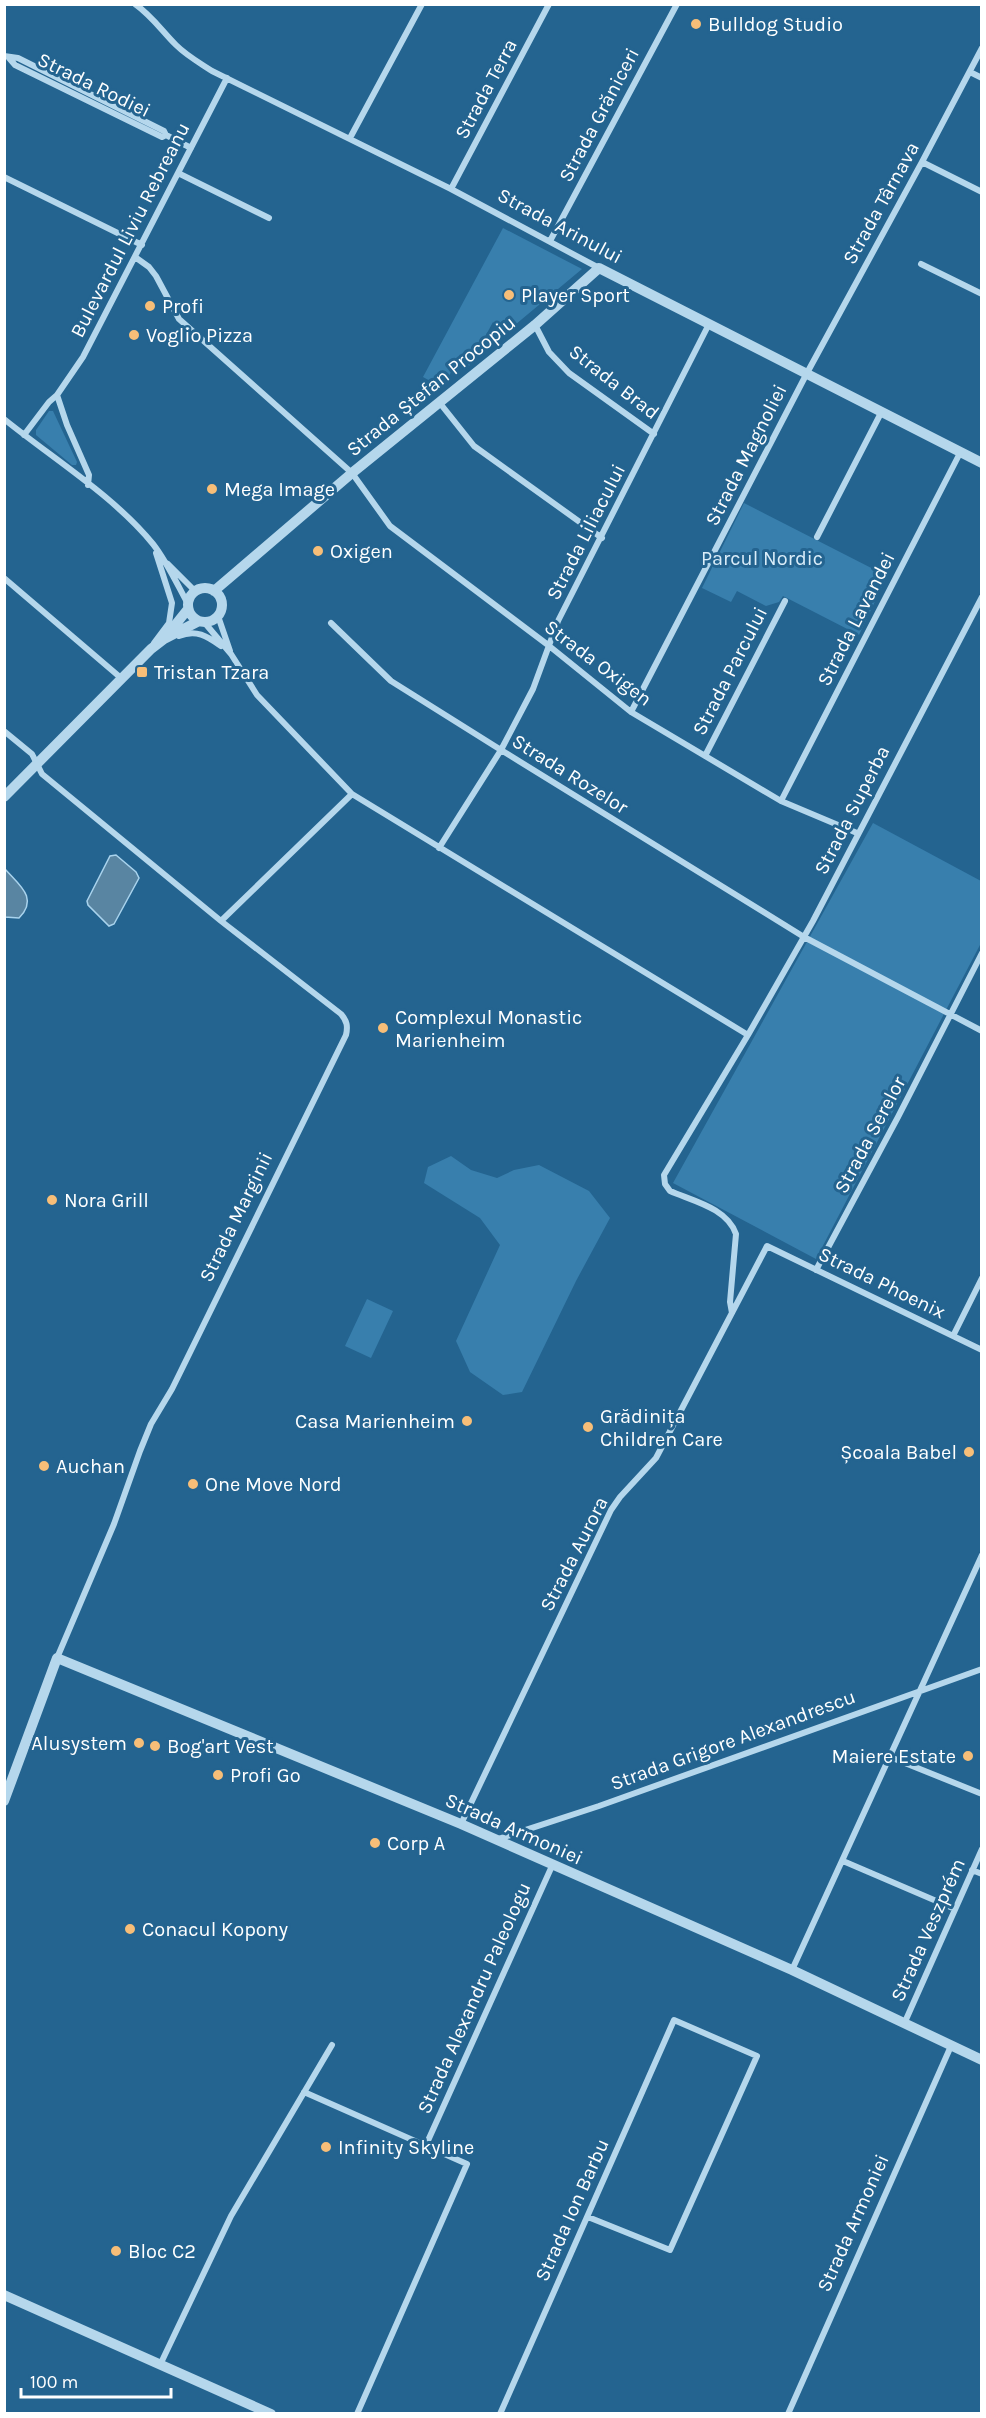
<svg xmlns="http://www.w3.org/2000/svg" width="986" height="2418" font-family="Karla,sans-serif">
	<rect width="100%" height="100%" fill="#246490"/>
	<path fill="#387fad" d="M503,228L582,269L504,334L493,322L468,368L456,362L443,388L423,377Z
		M49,411H53L77,462L76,465H72L36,435V430Z
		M744,503L887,576L859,635L783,596L779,602L766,606L737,591L731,602L702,588Z
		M873,823L981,881V943L816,1259L673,1183Z
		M451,1156L471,1170L497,1178L514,1170L539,1165L589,1191L610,1218L576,1281L522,1392L503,1395L470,1372L456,1341L500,1245L480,1218L424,1183L428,1167Z
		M367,1299L393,1311L371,1358L345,1346Z"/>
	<path fill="#5985a2" stroke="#a9d3ed" stroke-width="1.5" d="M116,855L136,872L139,878L114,924L109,926L88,905L87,901L110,856Z
		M5,869C19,885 39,898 19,918L5,917Z"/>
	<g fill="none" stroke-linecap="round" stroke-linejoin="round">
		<path stroke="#b5d7ec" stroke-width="6" d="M135,4C152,16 162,31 176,45C187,56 200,63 212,71L451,189L599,268
			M4,56L18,58L164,131L166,135
			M9,58L15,65L162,137L166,135L191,148
			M970,72L982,78
			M350,138L422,4
			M922,162L982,192
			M178,173L269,218
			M4,177L142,245
			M451,189L549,4
			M550,241L677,4
			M135,257L149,267L156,276L179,319L352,473L390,526L548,645L631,712L781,801L857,833
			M921,264L982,294
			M535,325L549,352L569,373L654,434
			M439,402L474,446L602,538
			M4,419C52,458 114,496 153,544C167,562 177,584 188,604
			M24,435L49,402L57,395
			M88,485L89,475L67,425L57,395L83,357L227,78
			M817,537L882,411
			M168,564L195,591
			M4,578L121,678
			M218,616L230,651
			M204,622L231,654L257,695L352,794L748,1035
			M331,623L391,681L501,750L804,937L982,1031
			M179,636C196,629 207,636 221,646
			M154,643L169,623L172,603L156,553
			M631,712L807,373L922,162L982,48
			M4,731L32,754L42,774L221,921L341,1014C347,1021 348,1026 346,1035L172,1389L151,1424L140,1451L114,1524L57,1658
			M705,756L785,601
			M781,801L960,453
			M439,848L501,750L533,689L558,621L709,324
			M221,921L352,794
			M816,1270L898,1117L982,953
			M732,1313L730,1302L736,1234C727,1208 693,1201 670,1191L665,1184L664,1175L748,1035L813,921L982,597
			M953,1336L982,1278
			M890,1757L982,1794
			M461,1824L611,1510L620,1497L656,1458L767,1246L982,1350
			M498,1839L599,1806L982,1669
			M843,1861L955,1909
			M972,1870L982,1874
			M792,1970L982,1555
			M904,2024L982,1849
			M304,2092L467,2164L357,2414
			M426,2145L552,1866
			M160,2365L231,2216L332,2045
			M500,2414L674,2020L757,2056L670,2250L588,2217
			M788,2414L951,2046"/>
		<path stroke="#b5d7ec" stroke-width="10" d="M188 605a17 17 0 1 1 34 0a17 17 0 1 1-34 0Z
			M214,591L352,473L535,325L599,268L982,463
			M168,634L188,609
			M4,797L151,649L164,639L199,621
			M4,1801L57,1658L461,1824L792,1970L982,2060
			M4,2295L271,2414"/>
	</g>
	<g fill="#f7be78" stroke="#246490" stroke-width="2">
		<circle cx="696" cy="24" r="6"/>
		<circle cx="509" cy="295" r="6"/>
		<circle cx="150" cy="306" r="6"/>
		<circle cx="134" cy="335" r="6"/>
		<circle cx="212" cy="489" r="6"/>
		<circle cx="318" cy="551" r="6"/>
		<rect x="136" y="666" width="12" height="12" rx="3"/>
		<circle cx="383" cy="1028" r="6"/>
		<circle cx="52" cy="1200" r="6"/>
		<circle cx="467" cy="1421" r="6"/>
		<circle cx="588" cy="1427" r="6"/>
		<circle cx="969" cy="1452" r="6"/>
		<circle cx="44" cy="1466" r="6"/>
		<circle cx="193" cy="1484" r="6"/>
		<circle cx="139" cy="1743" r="6"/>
		<circle cx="155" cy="1746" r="6"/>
		<circle cx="968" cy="1756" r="6"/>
		<circle cx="218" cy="1775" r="6"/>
		<circle cx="375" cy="1843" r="6"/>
		<circle cx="130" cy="1929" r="6"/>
		<circle cx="326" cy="2147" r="6"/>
		<circle cx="116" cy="2251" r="6"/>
	</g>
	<g text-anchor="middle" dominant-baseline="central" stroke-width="6" stroke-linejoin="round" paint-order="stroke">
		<g font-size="20" fill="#fff" stroke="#246490" text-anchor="start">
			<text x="708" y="24">Bulldog Studio</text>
			<text x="521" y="295">Player Sport</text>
			<text x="162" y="306">Profi</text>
			<text x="146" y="335">Voglio Pizza</text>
			<text x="224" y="489">Mega Image</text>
			<text x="330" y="551">Oxigen</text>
			<text x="154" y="672">Tristan Tzara</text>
			<text x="395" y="1017">Complexul Monastic<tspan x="395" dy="23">Marienheim</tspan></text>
			<text x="64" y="1200">Nora Grill</text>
			<text x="600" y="1416">Grădinița<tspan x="600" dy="23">Children Care</tspan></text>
			<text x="455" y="1421" text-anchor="end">Casa Marienheim</text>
			<text x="957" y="1452" text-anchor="end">Școala Babel</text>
			<text x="56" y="1466">Auchan</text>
			<text x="205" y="1484">One Move Nord</text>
			<text x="127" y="1743" text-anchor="end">Alusystem</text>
			<text x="167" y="1746">Bog'art Vest</text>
			<text x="956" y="1756" text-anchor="end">Maiere Estate</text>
			<text x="230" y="1775">Profi Go</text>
			<text x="387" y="1843">Corp A</text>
			<text x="142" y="1929">Conacul Kopony</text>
			<text x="338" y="2147">Infinity Skyline</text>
			<text x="128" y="2251">Bloc C2</text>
		</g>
		<g font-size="20" fill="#fff" stroke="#246490">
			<text transform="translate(94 85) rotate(26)">Strada Rodiei</text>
			<text transform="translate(486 89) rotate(-62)">Strada Terra</text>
			<text transform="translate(599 115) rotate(-62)">Strada Grăniceri</text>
			<text transform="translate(881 203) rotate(-61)">Strada Târnava</text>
			<text transform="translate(560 226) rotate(28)">Strada Arinului</text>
			<text transform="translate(130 230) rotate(-63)">Bulevardul Liviu Rebreanu</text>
			<text transform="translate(614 382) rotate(38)">Strada Brad</text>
			<text transform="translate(431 386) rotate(-39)">Strada Ștefan Procopiu</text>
			<text transform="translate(746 455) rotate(-63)">Strada Magnoliei</text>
			<text transform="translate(586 532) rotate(-63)">Strada Liliacului</text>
			<text transform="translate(856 619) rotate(-63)">Strada Lavandei</text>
			<text transform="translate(598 663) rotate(37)">Strada Oxigen</text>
			<text transform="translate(730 671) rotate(-63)">Strada Parcului</text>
			<text transform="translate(570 774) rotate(32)">Strada Rozelor</text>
			<text transform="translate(852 810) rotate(-63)">Strada Superba</text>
			<text transform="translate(870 1135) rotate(-62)">Strada Serelor</text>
			<text transform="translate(236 1217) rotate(-64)">Strada Marginii</text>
			<text transform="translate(882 1283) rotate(26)">Strada Phoenix</text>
			<text transform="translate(574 1554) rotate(-63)">Strada Aurora</text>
			<text transform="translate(733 1740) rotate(-20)">Strada Grigore Alexandrescu</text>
			<text transform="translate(514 1829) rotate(24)">Strada Armoniei</text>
			<text transform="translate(928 1930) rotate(-66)">Strada Veszprém</text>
			<text transform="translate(474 1998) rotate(-66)">Strada Alexandru Paleologu</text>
			<text transform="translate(572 2210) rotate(-66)">Strada Ion Barbu</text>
			<text transform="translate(853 2223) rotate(-66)">Strada Armoniei</text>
		</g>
		<g font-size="20" fill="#daedf9" stroke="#246490">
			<text x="762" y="558">Parcul Nordic</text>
		</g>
	</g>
	<rect width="986" height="2418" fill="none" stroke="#ffffff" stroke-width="12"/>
	<path d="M21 2388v9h150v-9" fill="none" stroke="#ffffff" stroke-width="3"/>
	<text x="30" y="2388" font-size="18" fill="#ffffff" stroke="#246490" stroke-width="4.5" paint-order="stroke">100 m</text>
</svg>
